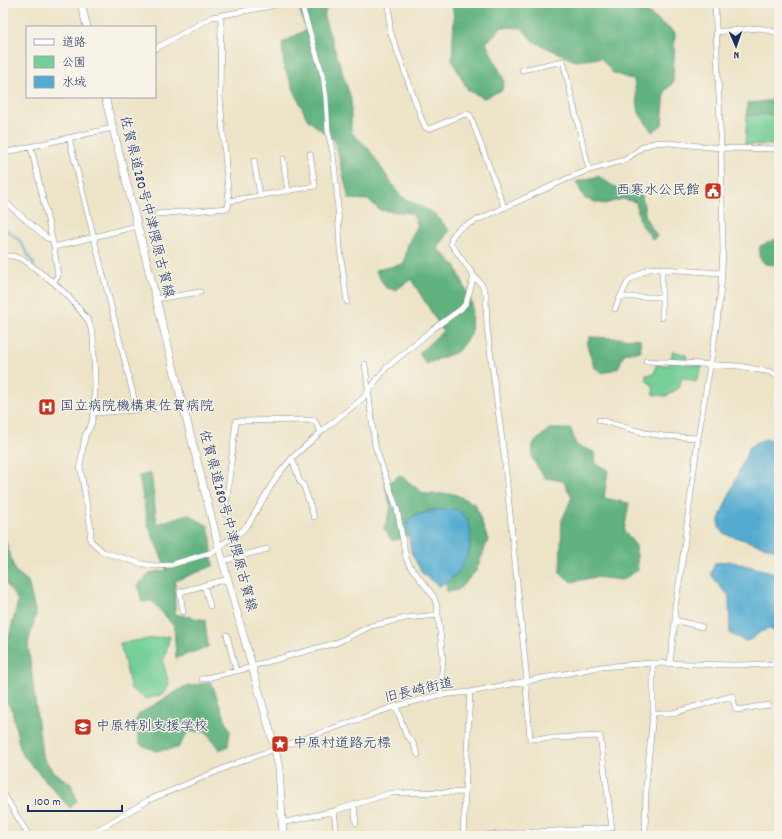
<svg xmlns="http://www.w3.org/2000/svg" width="782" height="839" font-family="Dekko,'Klee One',sans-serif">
	<rect width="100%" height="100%" fill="#f7f3e8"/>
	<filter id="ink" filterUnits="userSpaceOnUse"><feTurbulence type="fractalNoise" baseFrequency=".025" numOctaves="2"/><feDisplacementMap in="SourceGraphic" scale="8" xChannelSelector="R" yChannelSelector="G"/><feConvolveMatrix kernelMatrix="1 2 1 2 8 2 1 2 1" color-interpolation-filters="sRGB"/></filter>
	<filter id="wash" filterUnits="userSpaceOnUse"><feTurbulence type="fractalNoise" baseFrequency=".012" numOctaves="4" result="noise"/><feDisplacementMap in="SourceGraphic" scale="16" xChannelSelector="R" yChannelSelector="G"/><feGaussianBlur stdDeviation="0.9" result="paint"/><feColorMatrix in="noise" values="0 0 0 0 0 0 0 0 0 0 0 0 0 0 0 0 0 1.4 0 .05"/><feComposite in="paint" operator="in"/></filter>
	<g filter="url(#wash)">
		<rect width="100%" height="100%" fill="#ede4c7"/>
		<path fill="#75cf96" stroke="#487f7a" d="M779,114V145L745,144L747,115Z
			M673,351L686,355L687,365H703L696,382L682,377L679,388L666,396L654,395L653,386L647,381L646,375L654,374L656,365H669Z
			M170,636L163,663L169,684L163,694L146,699L131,689L120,643Z"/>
		<path fill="#60b27f" stroke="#3e706e" d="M298,3H328L324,17L351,99V132L368,148L400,196L435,214L449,230L438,249L455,265L472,304L471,334L457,352L426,364L419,353L443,331L411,279L396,290L386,288L375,270L404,264L408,243L418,225L412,213L380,210L369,200L349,199L335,141L307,119L284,67L282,43L306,30Z
			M452,3H612L615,5L640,7L675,33L673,83L665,91L662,125L652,132L639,113L634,80L613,73L601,58L575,61L533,41L522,28L502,27L486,43L504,80L502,90L484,98L468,90L452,60L454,19Z
			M779,100V114L747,115V103Z
			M598,176L613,186L642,195L646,219L657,236L653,240L640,222L636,202L622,199L604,204L585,199L576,182Z
			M776,239H779V265L765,264L759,257L760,246Z
			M589,337L640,339L641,351L624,354L618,368L603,373L594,367L587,345Z
			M549,429H571L576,445L594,452L596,464L608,470L604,498L629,503L624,531L636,546L638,570L622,580L595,577L572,582L560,573L562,520L572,497L563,481L545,478L532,458L533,444Z
			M151,473L157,524L188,514L208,526L211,539L213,566L175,581V614L205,620L208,647L176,658L174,626L152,601L142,602L138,585L150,573L167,570L148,525L139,476Z
			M400,475L424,494H454L475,504L488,540L476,571L458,590L447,592L446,584L459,572L434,510L413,516L407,523L409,535L392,541L384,528L391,508L385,486Z
			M3,533L15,571L28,581L36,614L28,644L42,755L53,772L71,784L77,801L70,808L21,753L12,710L3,697V673L7,645L18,601L3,579Z
			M211,682L230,731L228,746L219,750L206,731L188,732L178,748L155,751L140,744L135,722L139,714L184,687Z"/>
		<path fill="#52acd0" stroke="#366e97" d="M766,439L779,440V551L725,534L719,529V519L749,448L757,442Z
			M456,509C459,512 465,516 467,519C478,544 463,578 438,586L422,573L411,552L407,523L413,516L434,510Z
			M729,561L779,574V632L769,629L760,632L750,640L745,641L730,634L729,596L720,587L711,574L715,563Z"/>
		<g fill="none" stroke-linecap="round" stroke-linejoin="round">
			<path stroke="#52acd0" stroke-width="2" d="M3,227L19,240L35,266"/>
		</g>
	</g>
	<g filter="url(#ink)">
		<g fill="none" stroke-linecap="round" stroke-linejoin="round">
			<g stroke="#848a92" stroke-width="6">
				<path id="street" d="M301,3L323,76L326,98L328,131L333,154L337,191L340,249L347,302
					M389,3L390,30L393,39L422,120L426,128L429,129L465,114L470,115L504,207
					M716,32L760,28L779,33
					M155,49L212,17L287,3
					M522,70L563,61L589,170
					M69,138L137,410
					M31,147L54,247L58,276L53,282
					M3,153L112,128
					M283,159L288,191
					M254,161L260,196
					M3,200L47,238L52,239
					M229,201L315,186L310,154
					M157,214L228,208L229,201L220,98L221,15
					M54,247L137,226
					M3,256H13L24,260L53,282L68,296L88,320L93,335L95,383L94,413L91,425L85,436L80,466L91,529L90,540L103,552L143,564L155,566L170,565L210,553L219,548L222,544L241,532L249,523L277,476L292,458L321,432L363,398L386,368L433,329L461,309L466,303L474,276L451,244C450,237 455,233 460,228L571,177L589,170L625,160L644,146L658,142L721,148L779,149
					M662,268V318
					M620,297H662
					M156,299L200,292
					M615,309L620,297L629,280L650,268L721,273
					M646,361L738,366L771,372L779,377
					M365,364L375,446L397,509L406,558L410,566L434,597L437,606L443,658L440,695
					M94,413L176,407L183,405
					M599,420L645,433L664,436L698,438
					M292,458L300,482L303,484L314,517
					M225,514L236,421L314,420L321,432
					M223,561L267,549
					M204,585L210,606
					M183,612L180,592L228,579
					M675,620L702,627
					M227,635L236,671
					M670,663L675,620V606L680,578L698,438L717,323L721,287L723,251L721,148L715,3
					M202,679L249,668L252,666L336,643L371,626L406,618L438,615
					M396,706L406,735L412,741L418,755
					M653,713H673L732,696L736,710L769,705
					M3,793L29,836
					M354,805L356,823
					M334,811L337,836
					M282,823L334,811L391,793L465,792
					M87,836L149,800L239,762L396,706L440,695L470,692L600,667L653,663L735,665L779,664
					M463,836L612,828L600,736L530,739L526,686L527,681L504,455L487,327L486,295L482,285L474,276
					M463,836L470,692
					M645,836L646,786L653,713V663"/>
			</g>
			<g stroke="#848a92" stroke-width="8">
				<path id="secondary" d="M81,3L87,27
					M105,97L219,548L275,749L279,768L283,836"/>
			</g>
			<use href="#street" stroke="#fff" stroke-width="5"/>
			<use href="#secondary" stroke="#fff" stroke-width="7"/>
		</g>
	</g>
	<defs>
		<g id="civic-square" transform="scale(0.9)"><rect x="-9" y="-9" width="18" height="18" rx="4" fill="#c8321e" stroke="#f7f3e8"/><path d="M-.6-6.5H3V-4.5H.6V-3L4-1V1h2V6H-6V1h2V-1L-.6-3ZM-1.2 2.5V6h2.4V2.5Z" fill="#fff"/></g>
		<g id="hospital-square" transform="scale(0.9)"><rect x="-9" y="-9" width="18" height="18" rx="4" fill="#c8321e" stroke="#f7f3e8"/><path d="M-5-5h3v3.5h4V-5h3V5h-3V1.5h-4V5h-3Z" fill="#fff"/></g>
		<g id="school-square" transform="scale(0.9)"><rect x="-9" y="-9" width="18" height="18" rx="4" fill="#c8321e" stroke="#f7f3e8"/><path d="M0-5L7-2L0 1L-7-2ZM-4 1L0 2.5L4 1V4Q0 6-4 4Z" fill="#fff"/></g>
		<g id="sight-square" transform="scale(0.9)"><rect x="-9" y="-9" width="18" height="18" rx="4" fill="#c8321e" stroke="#f7f3e8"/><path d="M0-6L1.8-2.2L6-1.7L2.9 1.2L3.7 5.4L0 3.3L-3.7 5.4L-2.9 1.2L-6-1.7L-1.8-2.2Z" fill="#fff"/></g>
	</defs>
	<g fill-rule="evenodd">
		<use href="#civic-square" x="713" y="191"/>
		<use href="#hospital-square" x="47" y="407"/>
		<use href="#school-square" x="83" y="727"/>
		<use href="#sight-square" x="280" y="744"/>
	</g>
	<g text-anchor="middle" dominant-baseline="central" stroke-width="3" stroke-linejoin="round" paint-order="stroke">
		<g font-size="14" fill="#1b2f5e" stroke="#f7f3e8" text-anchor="start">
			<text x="700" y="191" text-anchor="end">西寒水公民館</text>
			<text x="60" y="407">国立病院機構東佐賀病院</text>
			<text x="96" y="727">中原特別支援学校</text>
			<text x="293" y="744">中原村道路元標</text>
		</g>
		<g font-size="14" fill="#1b2f5e" stroke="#f7f3e8">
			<text transform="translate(146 207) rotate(76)">佐賀県道280号中津隈原古賀線</text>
			<text transform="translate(227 521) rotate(75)">佐賀県道280号中津隈原古賀線</text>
			<text transform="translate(419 691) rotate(-13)">旧長崎街道</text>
		</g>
	</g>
	<rect width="782" height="839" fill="none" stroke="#f7f3e8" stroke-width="16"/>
	<rect x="26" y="26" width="130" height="72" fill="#f7f3e8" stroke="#9fa5b1"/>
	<rect x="34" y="39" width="20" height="6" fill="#ffffff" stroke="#9fa5b1"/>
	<text x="62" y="46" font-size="12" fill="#1b2f5e">道路</text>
	<rect x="34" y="56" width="20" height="12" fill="#75cf96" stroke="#9fa5b1"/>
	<text x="62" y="66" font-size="12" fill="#1b2f5e">公園</text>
	<rect x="34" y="76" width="20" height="12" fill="#52acd0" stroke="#9fa5b1"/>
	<text x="62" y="86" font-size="12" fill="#1b2f5e">水域</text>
	<g transform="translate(736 46) rotate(178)" stroke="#f7f3e8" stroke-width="3" paint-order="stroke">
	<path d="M0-3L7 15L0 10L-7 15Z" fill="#1b2f5e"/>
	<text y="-6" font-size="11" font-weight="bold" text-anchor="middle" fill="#1b2f5e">N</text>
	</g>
	<path d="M28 805v6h94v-6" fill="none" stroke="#1b2f5e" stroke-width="2"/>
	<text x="34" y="805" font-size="12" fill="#1b2f5e" stroke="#f7f3e8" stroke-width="3" paint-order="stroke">100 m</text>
</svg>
